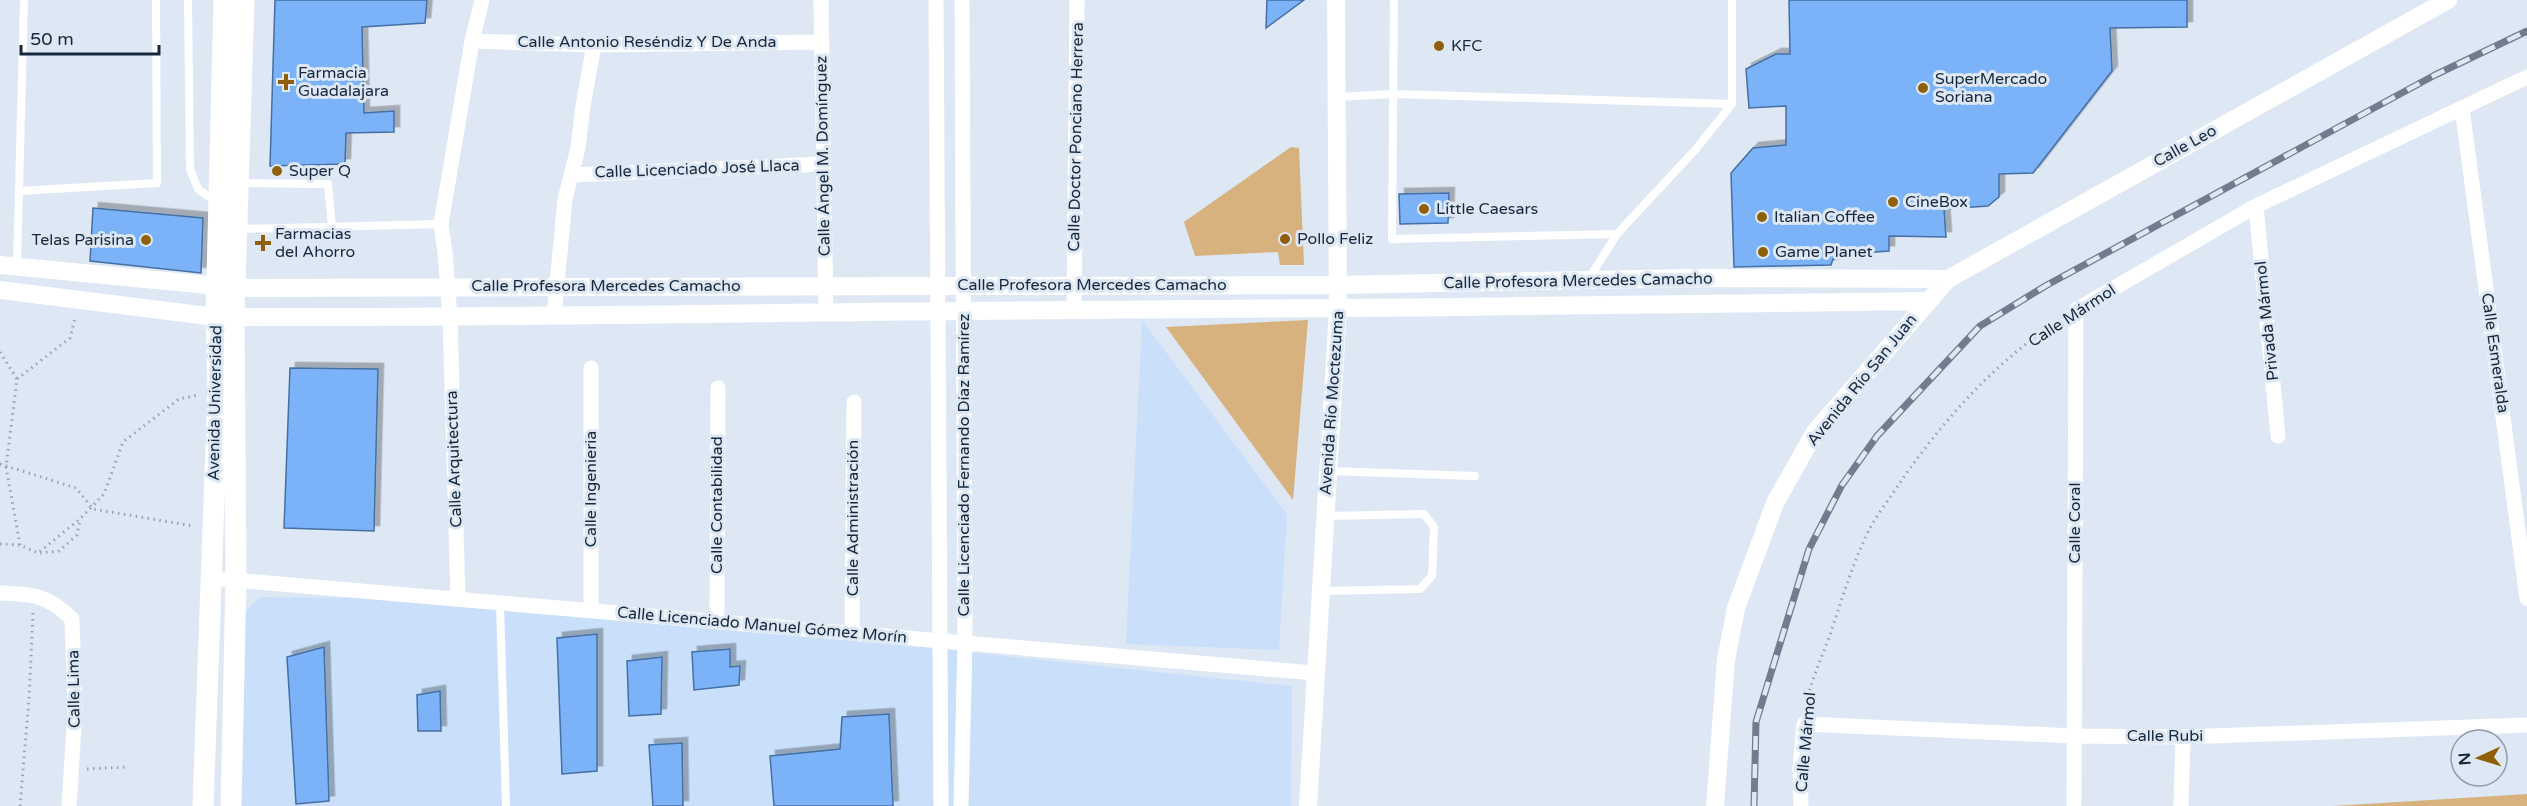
<svg xmlns="http://www.w3.org/2000/svg" width="2527" height="806" font-family="'Varela Round',sans-serif">
	<defs>
		<filter id="shadow"><feDropShadow dx="5.5" dy="-5.5" stdDeviation="0" flood-color="#0004"/></filter>
	</defs>
	<rect width="100%" height="100%" fill="#dee8f4"/>
	<path fill="#cadff9" d="M1142,320L1287,514L1279,650L1126,644Z
		M261,597L458,599L500,603L1292,686L1291,806H237L241,615Z"/>
	<path fill="#d7b17e" d="M1291,147L1299,148L1304,265H1280L1278,252L1195,256L1184,222Z
		M1308,320L1293,500L1166,327Z
		M2527,794V806H2333Z"/>
	<path fill="#7cb3f8" stroke="#446fa5" stroke-width="1.5" filter="url(#shadow)" d="M275,0H427L425,23L362,27L364,113L394,111V132L346,133L345,164L270,166Z
		M1267,0H1304L1266,28Z
		M1789,0H2187V27L2110,28L2112,71L2033,173L1999,174V197L1988,206L1944,209L1946,237L1889,236V251L1862,253L1860,257L1833,259L1831,265L1734,267L1731,173L1753,148L1786,145V106L1749,108L1746,69L1776,54H1790Z
		M1449,193L1448,223L1400,224L1399,194Z
		M93,208L203,218L201,273L90,261Z
		M290,368L378,369L374,531L284,528Z
		M597,634V771L562,774L557,638Z
		M324,647L329,801L296,804L287,657Z
		M730,649V667L740,666L739,685L694,690L692,652Z
		M662,657L661,714L629,716L627,661Z
		M440,691L441,731H418L417,695Z
		M889,714L893,806H774L770,756L840,749L842,717Z
		M682,743L683,806H653L649,745Z"/>
	<g fill="none" stroke-linecap="round" stroke-linejoin="round">
		<path stroke="#96a3b3" stroke-width="3" stroke-dasharray="1.5 4.5" stroke-linecap="butt" d="M0,352L17,379
			M0,464L76,488L93,509L193,526
			M0,544L20,545L38,553L80,519L104,494L123,442L179,399L198,395
			M20,545L6,467L17,379L70,338L75,318
			M40,553L59,551L77,535L80,520
			M1806,708C1810,682 1821,659 1830,635C1841,602 1851,568 1866,536C1873,520 1885,505 1895,490C1938,426 1993,363 2058,321
			M87,769L126,767
			M20,806L29,699L33,613"/>
		<path stroke="#fff" stroke-width="8" d="M188,0L190,169L198,189L216,202
			M1394,0L1392,239L1617,234
			M1337,97L1393,94L1732,104
			M240,183L328,184L332,227
			M19,191L157,183L156,0
			M239,229L441,224
			M17,266L24,0
			M1588,280L1617,234L1696,149L1732,104V0
			M1329,471L1475,476
			M1321,591L1420,589L1432,576L1434,527L1424,514L1327,516
			M500,603L506,806"/>
		<path stroke="#fff" stroke-width="15" d="M821,0L826,312
			M936,0L941,806
			M472,41L594,45L821,42
			M2462,108L2527,598
			M572,175L823,164
			M2256,206L2278,436
			M1074,310L1077,0
			M554,316L565,199L578,148L583,106L594,45
			M210,578L1314,673
			M0,593C33,594 48,595 72,619L75,712L69,806
			M458,599L450,318L445,252L441,224L472,41L482,0
			M591,611V368
			M717,621L718,388
			M852,633L854,402
			M961,806L965,643L962,0
			M1801,806L1800,769L1804,724L2075,736L2183,737L2527,725
			M2074,806L2076,310L2256,206L2527,77
			M2181,806L2183,737"/>
		<path stroke="#fff" stroke-width="18" d="M0,265L218,286
			M235,288L1338,285L1692,278L1948,279
			M0,290L216,317
			M234,317C478,318 722,313 966,311C1287,308 1607,307 1928,301
			M1308,806L1338,309L1336,0
			M1715,806L1726,660L1736,608L1775,503L1815,432L1948,279L2448,0"/>
		<path stroke="#fff" stroke-width="21" d="M203,806L218,391L216,317L224,0
			M231,806L236,580L234,317L244,0"/>
		<g stroke="#6f7d8f" stroke-width="7">
			<path id="rail" d="M1754,806L1756,722L1809,549L1842,485L1877,436L1980,326L2047,285L2435,75L2527,31"/>
		</g>
		<use href="#rail" stroke="#dee8f4" stroke-width="4.5" stroke-dasharray="14" stroke-linecap="butt"/>
	</g>
	<g fill="#8f6009" stroke="#dee8f4" stroke-width="2">
		<circle cx="1439" cy="46" r="6"/>
		<path d="M283 73h6v6h6v6h-6v6h-6v-6h-6v-6h6z"/>
		<circle cx="1923" cy="88" r="6"/>
		<circle cx="277" cy="171" r="6"/>
		<circle cx="1893" cy="202" r="6"/>
		<circle cx="1424" cy="209" r="6"/>
		<circle cx="1762" cy="217" r="6"/>
		<circle cx="1285" cy="239" r="6"/>
		<circle cx="146" cy="240" r="6"/>
		<path d="M260 234h6v6h6v6h-6v6h-6v-6h-6v-6h6z"/>
		<circle cx="1763" cy="252" r="6"/>
	</g>
	<g text-anchor="middle" dominant-baseline="central" stroke-width="6" stroke-linejoin="round" paint-order="stroke">
		<g font-size="16" fill="#16283e" stroke="#dee8f4">
			<text x="647" y="42">Calle Antonio Reséndiz Y De Anda</text>
			<text transform="translate(1076 137) rotate(-89)">Calle Doctor Ponciano Herrera</text>
			<text transform="translate(2185 146) rotate(-29)">Calle Leo</text>
			<text transform="translate(823 156) rotate(-91)">Calle Ángel M. Domínguez</text>
			<text transform="translate(697 169) rotate(-2)">Calle Licenciado José Llaca</text>
			<text transform="translate(1578 281) rotate(-1)">Calle Profesora Mercedes Camacho</text>
			<text x="1092" y="285">Calle Profesora Mercedes Camacho</text>
			<text x="606" y="286">Calle Profesora Mercedes Camacho</text>
			<text transform="translate(2072 316) rotate(-33)">Calle Mármol</text>
			<text transform="translate(2267 321) rotate(-96)">Privada Mármol</text>
			<text transform="translate(2495 353) rotate(82)">Calle Esmeralda</text>
			<text transform="translate(1862 380) rotate(-51)">Avenida Río San Juan</text>
			<text transform="translate(215 403) rotate(-89)">Avenida Universidad</text>
			<text transform="translate(1332 403) rotate(-86)">Avenida Río Moctezuma</text>
			<text transform="translate(454 459) rotate(-92)">Calle Arquitectura</text>
			<text transform="translate(964 465) rotate(-90)">Calle Licenciado Fernando Díaz Ramírez</text>
			<text transform="translate(591 489) rotate(-90)">Calle Ingenieria</text>
			<text transform="translate(717 505) rotate(-90)">Calle Contabilidad</text>
			<text transform="translate(853 518) rotate(-90)">Calle Administración</text>
			<text transform="translate(2075 523) rotate(-90)">Calle Coral</text>
			<text transform="translate(762 625) rotate(5)">Calle Licenciado Manuel Gómez Morín</text>
			<text transform="translate(74 689) rotate(-91)">Calle Lima</text>
			<text x="2165" y="736">Calle Rubi</text>
			<text transform="translate(1806 742) rotate(-85)">Calle Mármol</text>
		</g>
		<g font-size="16" fill="#16283e" stroke="#dee8f4" text-anchor="start">
			<text x="1451" y="46">KFC</text>
			<text x="298" y="73">Farmacia<tspan x="298" dy="18">Guadalajara</tspan></text>
			<text x="1935" y="79">SuperMercado<tspan x="1935" dy="18">Soriana</tspan></text>
			<text x="289" y="171">Super Q</text>
			<text x="1905" y="202">CineBox</text>
			<text x="1436" y="209">Little Caesars</text>
			<text x="1774" y="217">Italian Coffee</text>
			<text x="275" y="234">Farmacias<tspan x="275" dy="18">del Ahorro</tspan></text>
			<text x="1297" y="239">Pollo Feliz</text>
			<text x="134" y="240" text-anchor="end">Telas Parisina</text>
			<text x="1775" y="252">Game Planet</text>
		</g>
	</g>
	<g transform="translate(2479 758) rotate(266)"><circle r="28" fill="#dee8f4" stroke="#8e9bab" stroke-width="1.5"/>
	<path d="M0-4.5L10 22L0 15L-10 22Z" fill="#8f6009"/>
	<text y="-9" font-size="16" font-weight="bold" text-anchor="middle" fill="#16283e">N</text>
	</g>
	<path d="M21 45v9h138v-9" fill="none" stroke="#16283e" stroke-width="3"/>
	<text x="30" y="45" font-size="18" fill="#16283e" stroke="#dee8f4" stroke-width="4.5" paint-order="stroke">50 m</text>
</svg>
